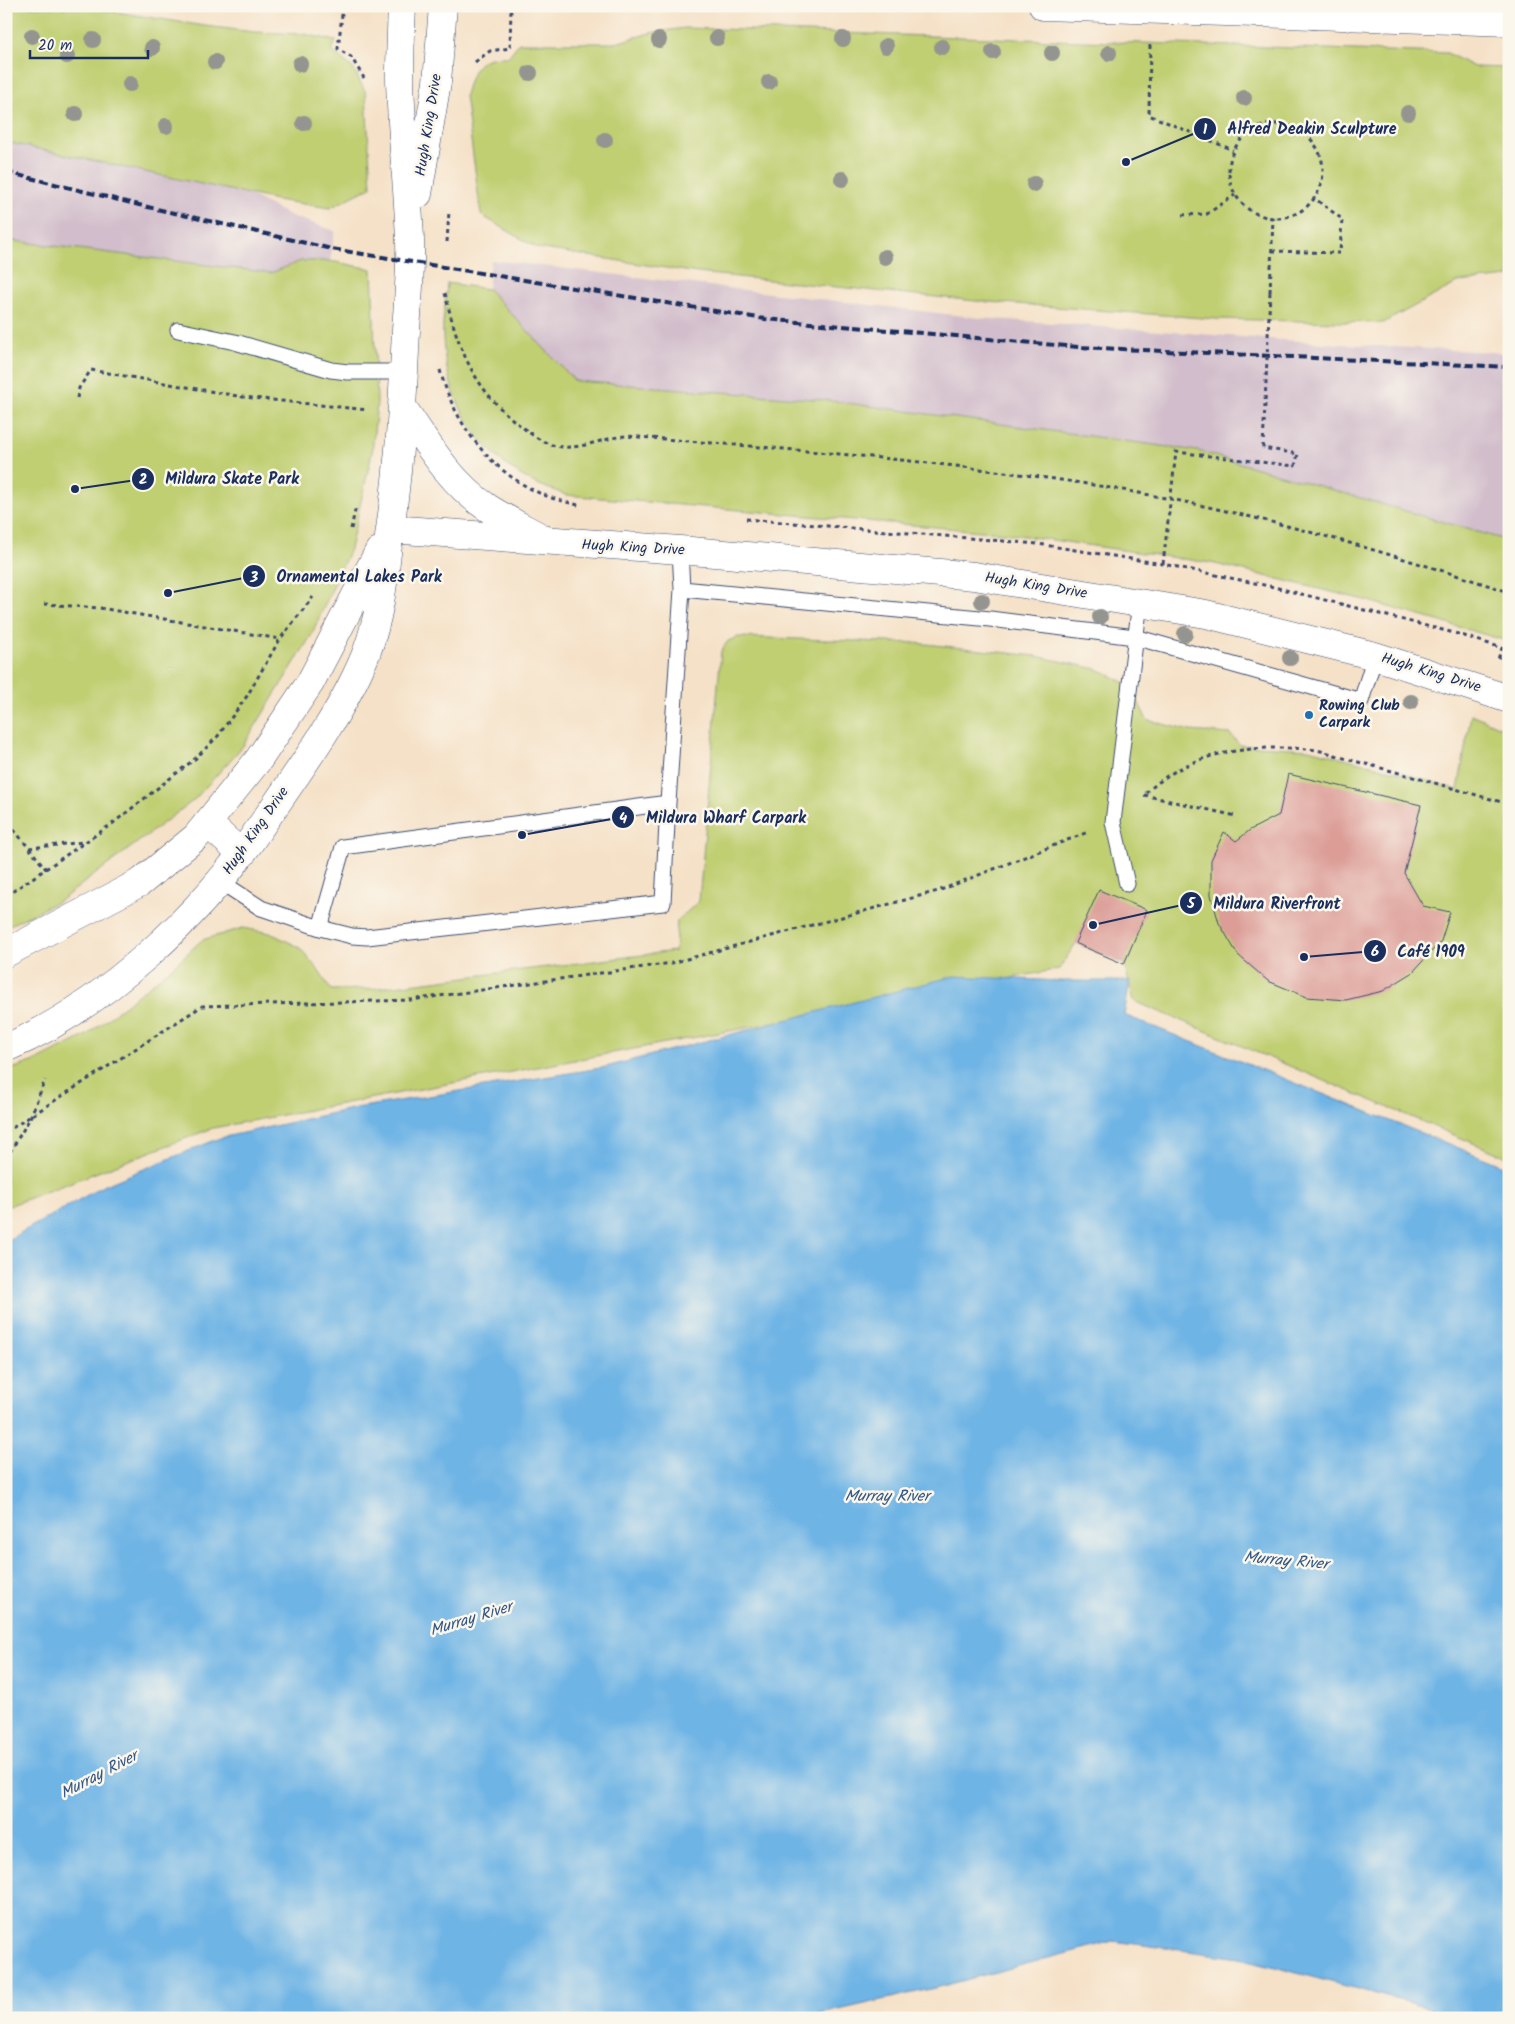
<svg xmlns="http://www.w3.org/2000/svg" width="1515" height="2024" font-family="Kalam,sans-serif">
	<rect width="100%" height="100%" fill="#fbf7ec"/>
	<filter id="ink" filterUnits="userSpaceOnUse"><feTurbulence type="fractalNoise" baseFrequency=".02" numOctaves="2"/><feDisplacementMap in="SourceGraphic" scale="10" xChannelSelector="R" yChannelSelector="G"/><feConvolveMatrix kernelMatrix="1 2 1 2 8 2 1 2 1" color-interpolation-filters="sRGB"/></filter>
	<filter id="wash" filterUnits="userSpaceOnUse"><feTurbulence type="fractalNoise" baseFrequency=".0096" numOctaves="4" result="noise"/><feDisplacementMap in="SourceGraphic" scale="20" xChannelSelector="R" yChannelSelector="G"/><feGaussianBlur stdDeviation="1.12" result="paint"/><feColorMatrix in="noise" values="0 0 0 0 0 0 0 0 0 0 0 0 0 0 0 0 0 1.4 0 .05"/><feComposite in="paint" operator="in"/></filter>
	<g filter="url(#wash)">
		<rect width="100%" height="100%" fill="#f5e1c7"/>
		<path fill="#d1bdcb" d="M6,142L250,195L291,216L335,231L330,261H301L271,273L6,240Z
			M491,260L980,318L1339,344L1509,353V541L1198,451L825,400L575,381L488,289Z"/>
		<path fill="#c0cf72" stroke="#6e7f68" d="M6,6L97,9L205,26L254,32L304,34L336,41L332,51L353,68L366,93L371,187L330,208L276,200L6,142Z
			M685,28L1447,53L1474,67L1509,68V277L1459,282L1383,323L1216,319L976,301L698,273L537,248L481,215L465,95C473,67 477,56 508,57L519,43H616L650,33Z
			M6,240L271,273L301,261H330L372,269L377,402L372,453L350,549L311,636L243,746L194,800L61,900L6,927Z
			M447,283L488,289L575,381L825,400L1198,451L1509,541V661L1507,641L1365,600L1211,563L1004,533L566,495C554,490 539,486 527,479C475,449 445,396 443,336C442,319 446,300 447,283Z
			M738,637L916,643L1036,656L1097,669L1130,685L1147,720L1190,731L1230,734L1240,745L1308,749L1395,771L1458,790L1471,714L1509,731V1158L1134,1001L1124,964L1076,943L1059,969L213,1128L6,1207V1071L38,1060L87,1035L168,971L202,940L243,928L270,933L299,947L318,970L331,990L370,989L675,951L677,921L699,901L721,651L728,641Z"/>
		<path fill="#6eb4e5" stroke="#4472a2" d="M954,976L1061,981H1130L1124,1015L1509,1168V2018L1433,2009L1240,1958L1113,1941L939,1987L804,2018H6V1241L105,1185L220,1138L356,1108L606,1067Z"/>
		<g id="blocks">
			<path fill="#dc9d97" d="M1288,774L1421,805L1404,873L1423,906L1450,912L1441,941L1412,973L1383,991L1346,1000L1307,997L1268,981L1238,955L1219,923L1211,895V860L1224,832L1236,841L1250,830L1279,815Z
				M1099,890L1147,910L1124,964L1075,943Z"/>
		</g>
	</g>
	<g filter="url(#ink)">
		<use href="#blocks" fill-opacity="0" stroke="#3c4a6e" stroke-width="1"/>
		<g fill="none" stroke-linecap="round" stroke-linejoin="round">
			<g stroke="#3c4a6e" stroke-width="17">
				<path id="lane" d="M178,330L235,342L331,370L348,372H404
					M682,589L990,619L1135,637L1361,701L1375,656
					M221,882L261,908L320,928L343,847L668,803L682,589L680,550
					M1127,884L1113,822L1140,602
					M320,928L352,936L367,937L663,903L668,803"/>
			</g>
			<g stroke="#3c4a6e" stroke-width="29">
				<path id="street" d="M1314,15L1509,22
					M418,194L437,82L443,6
					M403,408C427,443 451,484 488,508C505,519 524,528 542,538
					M390,529L680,550L974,576L1206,614L1375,656L1509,699
					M207,823L242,854
					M6,953L141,882L196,837L259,759L310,683L379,551
					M6,1048C104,1006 203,914 261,826C297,773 344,711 367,651C382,611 385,565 391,522C400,458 403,395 406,330C408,301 411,270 410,240C408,186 401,132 400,78C400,54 401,30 402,6"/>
			</g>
			<g stroke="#3c4a6e" stroke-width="29">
				<path id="highway" d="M1043,6L1314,15L1324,6"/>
			</g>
			<path stroke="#3c4a6e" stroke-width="3" stroke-dasharray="4 4" stroke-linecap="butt" d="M343,6L338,49L351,57L364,78
				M1150,45L1149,115L1233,150
				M475,62L490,51L510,48L511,6
				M1229 171a47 47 0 1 1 94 0a47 47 0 1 1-94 0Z
				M1182,215L1207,214L1235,195
				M447,242L449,211
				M1272,251L1340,253L1342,219L1314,198
				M1270,292L1273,218
				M445,293C457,346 473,388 517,423C527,431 539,441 552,445C576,453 603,437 627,436C796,450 967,462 1134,492C1261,515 1386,552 1509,592
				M440,370C455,426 493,476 549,497C560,501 571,503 582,506
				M77,398L79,388L91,370L243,397L368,410
				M746,519L1038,544L1163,564L1274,587L1458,634L1502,648L1498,659
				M351,529L356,506
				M1163,564L1176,452L1295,466L1298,454L1263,448
				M44,604L100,608L280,639
				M1146,793C1190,751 1248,745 1306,749C1322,749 1339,757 1354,761C1406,774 1457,790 1509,804
				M1144,795L1236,816
				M6,828L13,829L29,848L84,842
				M29,848L46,869
				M6,896L112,824L196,758L218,736L247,696L280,639L313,597
				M6,1132L202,1006L411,1000L672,963L938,891L1088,832
				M6,1159L30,1118L45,1080"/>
			<use href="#lane" stroke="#fff" stroke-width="15"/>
			<use href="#street" stroke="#fff" stroke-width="28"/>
			<use href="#highway" stroke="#fff" stroke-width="28"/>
			<path stroke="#1b2f5e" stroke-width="4" stroke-dasharray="8 4" stroke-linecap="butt" d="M6,172L139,205L332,249L765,319L1078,347L1509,367"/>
			<path stroke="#3c4a6e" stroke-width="3" stroke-dasharray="4 4" stroke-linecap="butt" d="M1263,448L1270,292"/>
		</g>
		<g fill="#949590">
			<circle cx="32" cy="36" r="8"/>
			<circle cx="717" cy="38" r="8"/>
			<circle cx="843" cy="39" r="8"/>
			<circle cx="93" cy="40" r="8"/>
			<circle cx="659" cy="40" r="8"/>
			<circle cx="886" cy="46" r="8"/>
			<circle cx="942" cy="47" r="8"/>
			<circle cx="152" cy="48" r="8"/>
			<circle cx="993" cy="52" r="8"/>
			<circle cx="1052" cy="53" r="8"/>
			<circle cx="1109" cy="53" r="8"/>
			<circle cx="67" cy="56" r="8"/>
			<circle cx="215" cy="62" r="8"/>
			<circle cx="300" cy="64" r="8"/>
			<circle cx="530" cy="73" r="8"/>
			<circle cx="769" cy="82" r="8"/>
			<circle cx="130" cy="84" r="8"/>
			<circle cx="1244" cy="98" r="8"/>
			<circle cx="1408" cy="113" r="8"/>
			<circle cx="75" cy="114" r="8"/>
			<circle cx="304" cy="123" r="8"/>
			<circle cx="166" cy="126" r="8"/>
			<circle cx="605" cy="140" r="8"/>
			<circle cx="842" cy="179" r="8"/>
			<circle cx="1034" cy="184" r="8"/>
			<circle cx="885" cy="257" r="8"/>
			<circle cx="982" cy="601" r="8"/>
			<circle cx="1100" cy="617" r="8"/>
			<circle cx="1185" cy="634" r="8"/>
			<circle cx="1290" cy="658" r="8"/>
			<circle cx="1411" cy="702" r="8"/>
		</g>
	</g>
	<circle fill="#1f6fb2" stroke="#fbf7ec" stroke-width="2" cx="1309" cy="715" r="5"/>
	<g text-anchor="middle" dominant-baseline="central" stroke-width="5" stroke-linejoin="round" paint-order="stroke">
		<g font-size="15" fill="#1b2f5e" stroke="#fbf7ec">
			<text transform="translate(429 125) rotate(-81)">Hugh King Drive</text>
			<text transform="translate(633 548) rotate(3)">Hugh King Drive</text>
			<text transform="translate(1036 586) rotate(9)">Hugh King Drive</text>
			<text transform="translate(1431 673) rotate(17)">Hugh King Drive</text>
			<text transform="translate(256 831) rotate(-55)">Hugh King Drive</text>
		</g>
		<g font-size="15" font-weight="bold" fill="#1b2f5e" stroke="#fbf7ec" text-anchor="start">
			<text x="1319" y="706">Rowing Club<tspan x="1319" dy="17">Carpark</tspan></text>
		</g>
		<g font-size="16" font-style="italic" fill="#345786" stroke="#fbf7ec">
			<text x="887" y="1496">Murray River</text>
			<text transform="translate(1286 1561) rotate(5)">Murray River</text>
			<text transform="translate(471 1619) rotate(-17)">Murray River</text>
			<text transform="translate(99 1775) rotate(-28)">Murray River</text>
		</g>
	</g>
	<path fill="none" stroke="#1b2f5e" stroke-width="2" d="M1126 162L1205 129M75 489L143 479M168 593L254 576M522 835L623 817M1093 925L1191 903M1304 957L1375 951"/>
	<g fill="#1b2f5e" stroke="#fbf7ec" stroke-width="2">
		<circle cx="1126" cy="162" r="5"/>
		<circle cx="75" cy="489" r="5"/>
		<circle cx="168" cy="593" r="5"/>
		<circle cx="522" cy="835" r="5"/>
		<circle cx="1093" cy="925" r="5"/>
		<circle cx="1304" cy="957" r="5"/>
		<circle cx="1205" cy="129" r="12"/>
		<circle cx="143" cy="479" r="12"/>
		<circle cx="254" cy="576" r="12"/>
		<circle cx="623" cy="817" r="12"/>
		<circle cx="1191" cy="903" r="12"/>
		<circle cx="1375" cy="951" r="12"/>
	</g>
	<g font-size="15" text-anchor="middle" font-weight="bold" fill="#fff">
		<text x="1205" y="134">1</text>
		<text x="143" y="484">2</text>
		<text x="254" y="582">3</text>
		<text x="623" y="823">4</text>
		<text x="1191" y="908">5</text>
		<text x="1375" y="956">6</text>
	</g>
	<g font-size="16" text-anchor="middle" font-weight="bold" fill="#1b2f5e" stroke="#fbf7ec" stroke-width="5" stroke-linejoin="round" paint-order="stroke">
		<text x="1312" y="134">Alfred Deakin Sculpture</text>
		<text x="232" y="484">Mildura Skate Park</text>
		<text x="359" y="582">Ornamental Lakes Park</text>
		<text x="726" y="823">Mildura Wharf Carpark</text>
		<text x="1277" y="909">Mildura Riverfront</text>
		<text x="1431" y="957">Café 1909</text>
	</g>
	<rect width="1515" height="2024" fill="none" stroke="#fbf7ec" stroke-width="25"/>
	<path d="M30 50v8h118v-8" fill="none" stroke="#1b2f5e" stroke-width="2.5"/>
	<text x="38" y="50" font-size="15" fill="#1b2f5e" stroke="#fbf7ec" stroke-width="4" paint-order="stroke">20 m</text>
</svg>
